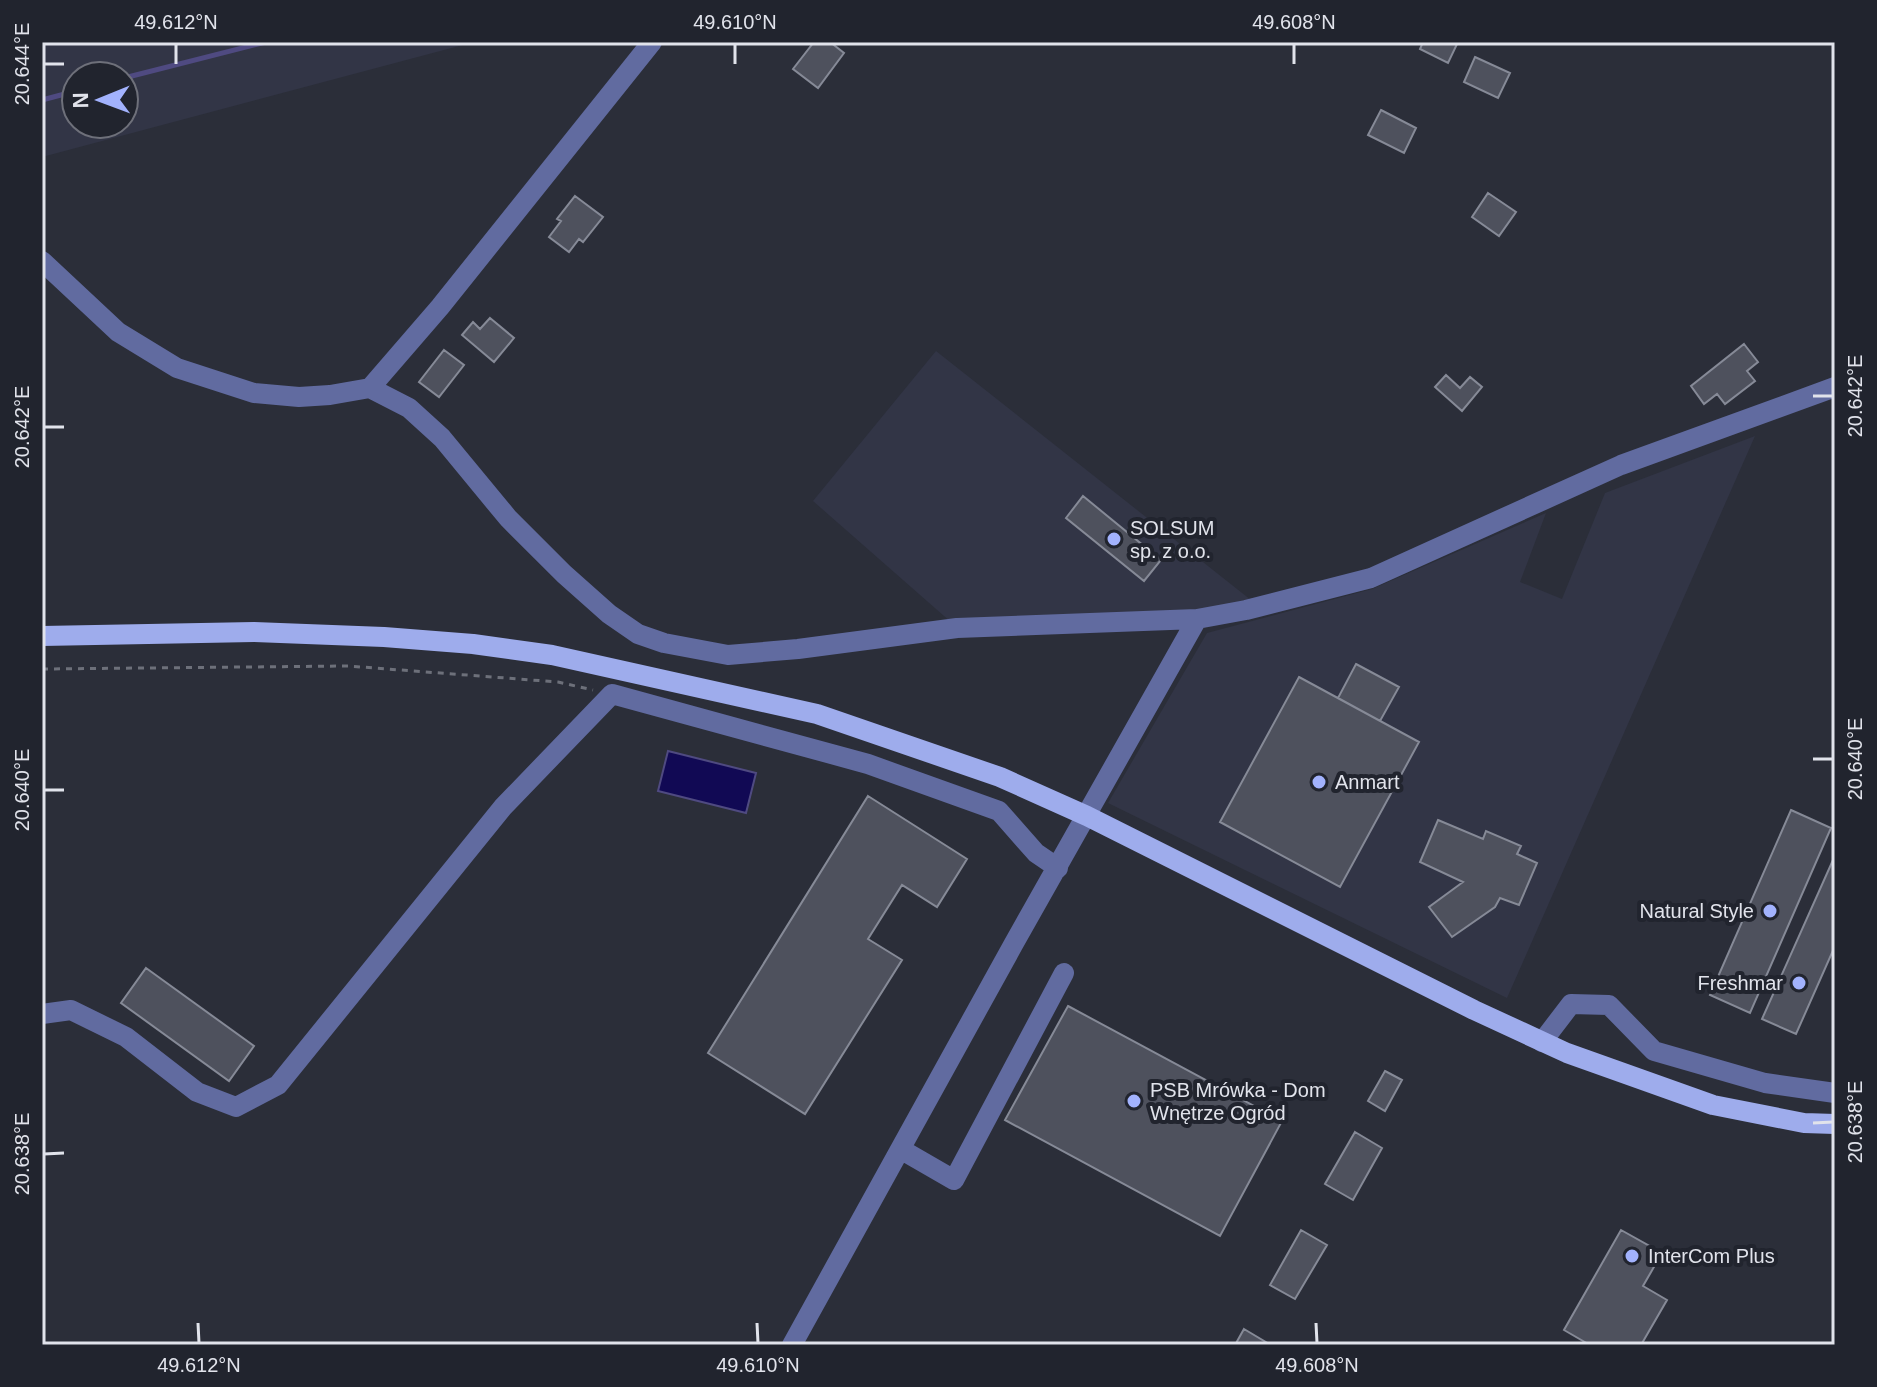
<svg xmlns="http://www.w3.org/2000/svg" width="1877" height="1387" font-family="Arial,sans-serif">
	<rect width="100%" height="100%" fill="#2b2e39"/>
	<path fill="#323546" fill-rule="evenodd" d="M42,42H474L42,157ZM76,76H124V124H76Z
		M936,351L1256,604L1177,612L952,623L813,501Z
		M1755,436L1507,998L1108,803L1207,633L1372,589L1546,513L1520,582L1562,599L1605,493Z"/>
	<path fill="#110954" stroke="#4f4a81" stroke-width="2" d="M668,751L756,773L746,813L658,791Z"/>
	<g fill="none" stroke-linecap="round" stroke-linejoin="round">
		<path stroke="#4f4a81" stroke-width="5" d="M124,78L266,42
			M42,100L76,91"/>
	</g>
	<path fill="#4e515d" stroke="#868a97" stroke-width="2" d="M814,42H830L844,53L818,88L793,69Z
		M1423,42H1458L1448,63L1420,49Z
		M1475,57L1510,73L1498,98L1464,82Z
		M1381,110L1416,128L1404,153L1368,135Z
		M1488,193L1516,212L1499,236L1472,217Z
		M575,196L603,217L583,242L579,239L569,252L549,237L561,221L557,219Z
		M490,318L514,338L494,362L462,335L473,322L480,329Z
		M1744,344L1758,362L1747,371L1755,381L1725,404L1717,394L1704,404L1691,386Z
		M444,350L464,365L439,397L419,382Z
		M1446,375L1460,388L1470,377L1482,387L1462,411L1435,387Z
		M1083,496L1161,560L1144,581L1066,518Z
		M1356,664L1399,687L1380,721L1338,698Z
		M1299,677L1419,742L1340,887L1220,822Z
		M868,796L967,859L937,907L902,885L868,939L902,960L805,1114L708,1053Z
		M1791,810L1831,828L1750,1013L1710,995Z
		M1438,820L1483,839L1486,831L1521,846L1517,854L1537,863L1519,905L1500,898L1495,907L1452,937L1429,907L1463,882L1420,862Z
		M1833,860L1835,946L1796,1034L1762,1019Z
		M146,968L254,1046L229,1081L121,1003Z
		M1068,1006L1282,1121L1220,1236L1005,1120Z
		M1385,1071L1402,1080L1385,1111L1368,1101Z
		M1355,1132L1382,1148L1353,1200L1325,1184Z
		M1301,1230L1327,1245L1295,1299L1270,1285Z
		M1621,1230L1662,1253L1643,1286L1667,1300L1641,1345H1590L1564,1330Z
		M1244,1329L1269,1344L1268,1345H1235Z"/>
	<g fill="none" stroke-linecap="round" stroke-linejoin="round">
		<path stroke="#6d707a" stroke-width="3" stroke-dasharray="6 6" stroke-linecap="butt" d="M42,669L348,666L558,682L593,690"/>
		<path stroke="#616ba0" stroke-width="20" d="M42,261L118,332L177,368L254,393L299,397L330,395L370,388L409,408L442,438L508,518L564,574L609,614L638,634L664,643L728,655L798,649L957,628L1197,619L1246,610L1371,578L1621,465L1835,387
			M370,388L440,307L652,42
			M42,1014L71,1010L126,1037L197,1092L236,1107L278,1085L503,807L612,694L868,764L999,811L1036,853L1058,868
			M1542,1042L1571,1004L1609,1005L1654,1051L1765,1083L1835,1093
			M902,1150L954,1180L1064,973
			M792,1345L1013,945L1197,619"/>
		<path stroke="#9eacec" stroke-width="20" d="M42,636L254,632L384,637L473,644L552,655L817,714L1000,777L1087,816L1474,1010L1567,1053L1713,1105L1804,1123L1835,1124"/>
	</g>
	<path fill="none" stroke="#e1e3eb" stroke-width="3" d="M176,44V64M735,44V64M1294,44V64M44,64H64M1813,396H1833M44,427H64M1813,759H1833M44,790H64M1813,1123L1833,1122M44,1154L64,1153M198,1323L199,1343M757,1323L758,1343M1316,1323L1317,1343"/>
	<g fill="#a2b2fd" stroke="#21242e" stroke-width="3">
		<circle cx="1114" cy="539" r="8"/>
		<circle cx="1319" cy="782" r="8"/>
		<circle cx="1770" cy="911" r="8"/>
		<circle cx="1799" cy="983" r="8"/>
		<circle cx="1134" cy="1101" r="8"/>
		<circle cx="1632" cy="1256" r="8"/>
	</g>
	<g text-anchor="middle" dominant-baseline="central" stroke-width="8" stroke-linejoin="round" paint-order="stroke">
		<g font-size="20" fill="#e1e3eb" stroke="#21242e" text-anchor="start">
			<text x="1130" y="528">SOLSUM<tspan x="1130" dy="23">sp. z o.o.</tspan></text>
			<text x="1335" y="782">Anmart</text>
			<text x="1754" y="911" text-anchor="end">Natural Style</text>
			<text x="1783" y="983" text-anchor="end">Freshmar</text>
			<text x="1150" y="1090">PSB Mrówka - Dom<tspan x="1150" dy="23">Wnętrze Ogród</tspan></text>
			<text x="1648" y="1256">InterCom Plus</text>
		</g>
	</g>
	<rect width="1877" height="1387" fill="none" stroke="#21242e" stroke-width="88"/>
	<g transform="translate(100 100) rotate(269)"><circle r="38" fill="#21242e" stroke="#6e707a" stroke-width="2"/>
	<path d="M0-6L14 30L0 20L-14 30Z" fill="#a2b2fd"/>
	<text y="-12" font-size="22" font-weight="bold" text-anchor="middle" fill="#e1e3eb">N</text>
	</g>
	<rect x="44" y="44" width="1789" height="1299" fill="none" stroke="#e1e3eb" stroke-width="3"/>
	<g font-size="20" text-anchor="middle" fill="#e1e3eb">
		<text x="176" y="29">49.612°N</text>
		<text x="735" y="29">49.610°N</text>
		<text x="1294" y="29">49.608°N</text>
		<text transform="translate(22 64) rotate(-90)" y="7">20.644°E</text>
		<text transform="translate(1855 396) rotate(-90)" y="7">20.642°E</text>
		<text transform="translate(22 427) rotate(-90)" y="7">20.642°E</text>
		<text transform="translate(1855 759) rotate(-90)" y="7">20.640°E</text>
		<text transform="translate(22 790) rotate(-90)" y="7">20.640°E</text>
		<text transform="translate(1855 1122) rotate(-90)" y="7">20.638°E</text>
		<text transform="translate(22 1154) rotate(-90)" y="7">20.638°E</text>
		<text x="199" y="1372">49.612°N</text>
		<text x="758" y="1372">49.610°N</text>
		<text x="1317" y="1372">49.608°N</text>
	</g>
</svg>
